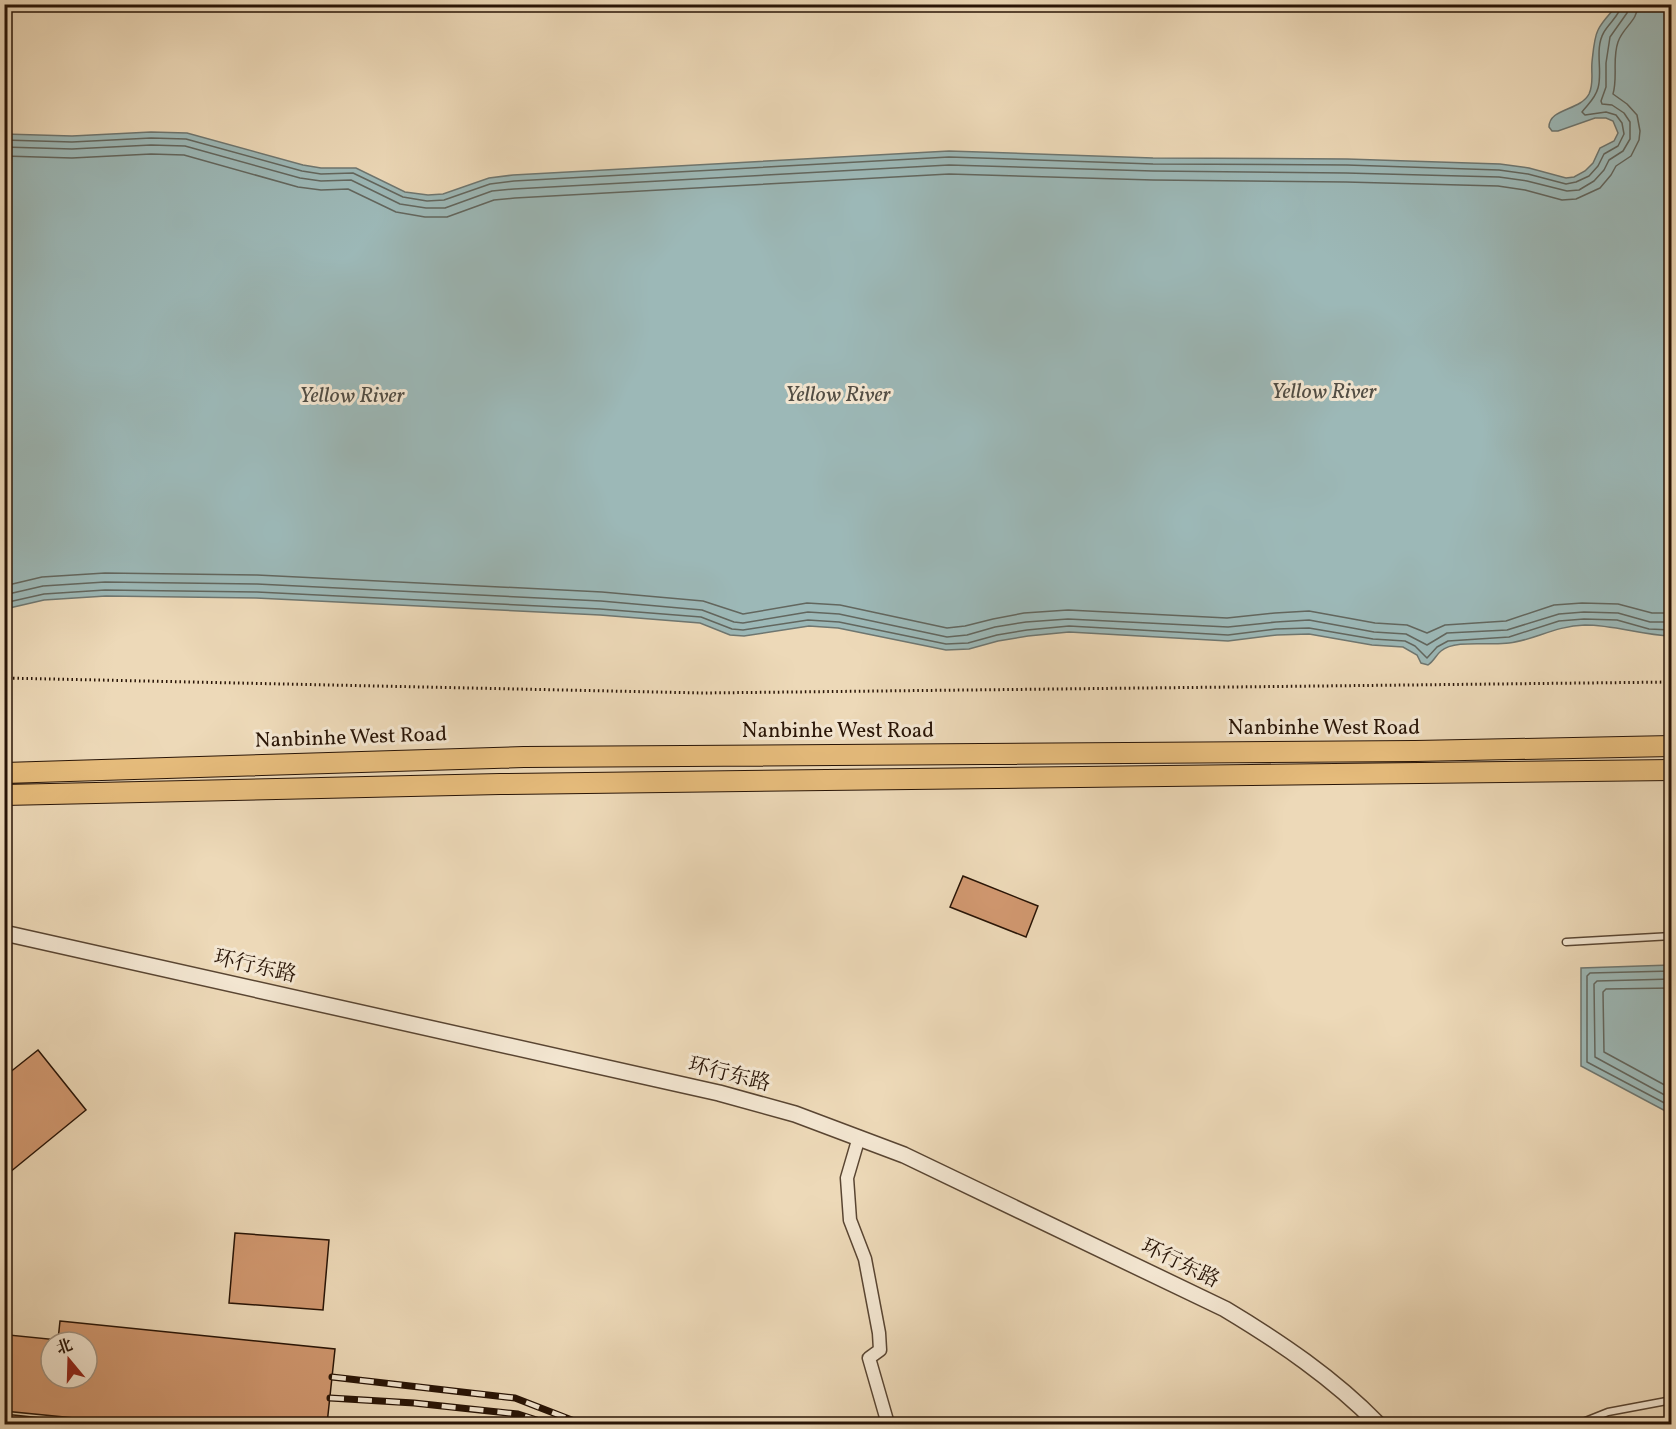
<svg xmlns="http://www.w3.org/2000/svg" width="1676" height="1429" font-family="Vollkorn,'Noto Serif SC',serif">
	<rect width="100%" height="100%" fill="#edd9b8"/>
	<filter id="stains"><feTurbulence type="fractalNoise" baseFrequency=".00333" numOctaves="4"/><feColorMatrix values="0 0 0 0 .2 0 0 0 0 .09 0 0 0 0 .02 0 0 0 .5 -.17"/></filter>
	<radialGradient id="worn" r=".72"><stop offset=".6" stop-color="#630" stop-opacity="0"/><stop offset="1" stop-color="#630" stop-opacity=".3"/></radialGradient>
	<path fill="#9cb8b7" stroke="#6e7670" stroke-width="1.5" d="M1617,5H1671V636C1641,635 1615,625 1585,625C1554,626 1535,640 1509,643C1490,646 1455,639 1441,651C1436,655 1434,661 1428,665L1421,663L1417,655L1403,647L1372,645L1309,634L1277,635L1228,641L1069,632L1028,636L998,641L969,649L946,650L838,628L809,626L744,636L730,635L700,623L600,615L256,598L106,596L44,600L5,609V134L72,136L151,132L187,133L303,165L321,168H356L405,192L428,195L443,194L489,178L513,175L949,151L1153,158L1347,159L1500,164L1529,168L1566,178L1574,177L1585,171L1593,163L1600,148L1614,141L1618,133L1613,121L1606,118H1595L1558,131H1552L1549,127C1549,108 1580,111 1589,94C1594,84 1591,74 1592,62C1593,53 1594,38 1598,30C1602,21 1611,13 1617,5Z
		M1671,965H1672L1671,1114L1581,1066V968Z"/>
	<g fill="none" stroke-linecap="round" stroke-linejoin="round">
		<path stroke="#62665e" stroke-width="1.5" d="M4,140L72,142L151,138L186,139L302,171L321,174L353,173L403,197L427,201L444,200L490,184L514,181L949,157L1153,164L1347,165L1499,170L1528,174L1566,184L1576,182L1589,176L1598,166L1604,154L1618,146L1624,134L1622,123L1616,115L1606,112L1585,115L1582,112C1588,104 1595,99 1598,88C1603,71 1594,49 1604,32C1609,23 1620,15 1622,4
			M4,147L72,149L151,145L185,146L300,178L321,181L351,180L400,204L426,208H445L492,191L514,189L949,165L1153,171L1346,173L1499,177L1527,181L1567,191L1579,190L1594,181L1604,170L1609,160L1623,151L1630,139V122L1624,113L1612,105L1602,104L1601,101L1606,87V63L1610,37L1627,13L1629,4
			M4,156L72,158L151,154L184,155L298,187L321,190L348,189L396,212L425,217H447L494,200L515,198L949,174L1153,180L1346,182L1498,186L1525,190L1562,200L1576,199L1600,188L1611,175L1616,166L1631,156L1639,140L1640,131L1637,115L1627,104L1613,94C1618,77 1612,59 1618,42C1623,27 1638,21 1638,4
			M4,586L42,577L105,573L257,575L602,592L703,601L743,614L807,603L840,605L947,628L965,626L993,619L1024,613L1068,610L1227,618L1275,613L1309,611L1375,623L1407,625L1427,633L1445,625L1506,621L1554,605L1582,603L1618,604L1652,613H1672
			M4,595L43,586L105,582L257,584L601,601L702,610L734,622L743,623L808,612L839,614L947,637L967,635L995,627L1026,622L1068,619L1228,627L1276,622L1309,620L1374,632L1406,634L1427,645L1447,633L1507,630L1559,614L1584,612L1618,613L1650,622H1672
			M4,603L44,594L105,590L257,592L600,609L701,617L732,629L743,630L808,620L839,622L946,644L968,643L997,635L1027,630L1069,626L1228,635L1276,629L1309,628L1373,639L1405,641L1415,646L1427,658L1437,647L1448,641L1509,637L1559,621L1584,619L1617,620L1649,629L1672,630
			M1672,971L1590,973L1587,976V1062L1672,1107
			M1672,979L1597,981L1594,984L1595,1057L1672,1099
			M1672,988L1606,989L1603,992L1604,1052L1672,1089"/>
	</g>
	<path fill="#d19870" stroke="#281406" stroke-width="1.5" fill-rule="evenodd" d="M963,876L1038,906L1026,937L950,907Z
		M38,1050L86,1110L4,1177V1077Z
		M235,1233L329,1240L323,1310L229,1303Z
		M60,1321L335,1349L327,1424H135L4,1411V1376L9,1335L58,1340ZM51,1342H87V1378H51Z
		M4,1335H9L4,1376Z
		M4,1414L60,1420L59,1424H4Z"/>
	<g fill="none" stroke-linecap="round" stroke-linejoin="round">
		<g stroke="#594532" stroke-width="9">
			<path id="service" d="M1566,942L1672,936
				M1578,1424L1608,1412L1672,1400"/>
		</g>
		<g stroke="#594532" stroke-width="15">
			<path id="minor" d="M859,1137L847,1178L850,1220L865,1259L879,1333L880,1350L869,1358L888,1424"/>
		</g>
		<g stroke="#594532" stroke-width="18">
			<path id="tertiary" d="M4,933L719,1093L795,1114L904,1155L1225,1309C1280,1342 1333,1378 1378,1424"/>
		</g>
		<g stroke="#281406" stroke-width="22">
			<path id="trunk" d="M4,773L524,757L1415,751L1672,746
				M4,795L500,784L1672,770"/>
		</g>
		<path stroke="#281406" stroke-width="3" stroke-dasharray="1.5 3" stroke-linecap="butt" d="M4,678L703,693L1672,682"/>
		<use href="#service" stroke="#f3e6d1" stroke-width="6"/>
		<use href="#minor" stroke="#f3e6d1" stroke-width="12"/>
		<use href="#tertiary" stroke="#f3e6d1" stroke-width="15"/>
		<use href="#trunk" stroke="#e6bc7c" stroke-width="20"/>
		<g stroke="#281406" stroke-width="7">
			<path id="rail" d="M332,1377L515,1398L582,1424
				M330,1398L414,1403L518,1414L549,1424"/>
		</g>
		<use href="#rail" stroke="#f3e6d1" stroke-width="4.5" stroke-dasharray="14" stroke-linecap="butt"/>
	</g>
	<g text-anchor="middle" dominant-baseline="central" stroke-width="6" stroke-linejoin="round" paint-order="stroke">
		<g font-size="21" fill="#281406" stroke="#f3e6d1">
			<text x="1324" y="728">Nanbinhe West Road</text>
			<text x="838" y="731">Nanbinhe West Road</text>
			<text transform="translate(351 738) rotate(-2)">Nanbinhe West Road</text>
			<text transform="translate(255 967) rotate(13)">环行东路</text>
			<text transform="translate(729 1075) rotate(14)">环行东路</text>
			<text transform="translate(1180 1264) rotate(26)">环行东路</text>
		</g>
		<g font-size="22" font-style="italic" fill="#514d44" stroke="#f3e6d1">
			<text x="1324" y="392">Yellow River</text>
			<text x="838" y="395">Yellow River</text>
			<text x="352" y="396">Yellow River</text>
		</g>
	</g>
	<rect width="1676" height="1429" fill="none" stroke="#edd9b8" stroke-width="24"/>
	<rect x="6" y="6" width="1664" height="1417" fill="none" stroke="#281406" stroke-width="3"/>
	<rect x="12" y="12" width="1652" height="1405" fill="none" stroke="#281406" stroke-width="1.5"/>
	<g transform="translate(69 1360) rotate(341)"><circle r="28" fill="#f3e6d1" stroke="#a29280" stroke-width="1.5"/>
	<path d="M0-4.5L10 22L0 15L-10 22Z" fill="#8f2418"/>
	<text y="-9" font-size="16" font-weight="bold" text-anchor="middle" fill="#281406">北</text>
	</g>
	<rect width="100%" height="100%" filter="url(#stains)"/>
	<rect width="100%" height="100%" fill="url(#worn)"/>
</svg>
